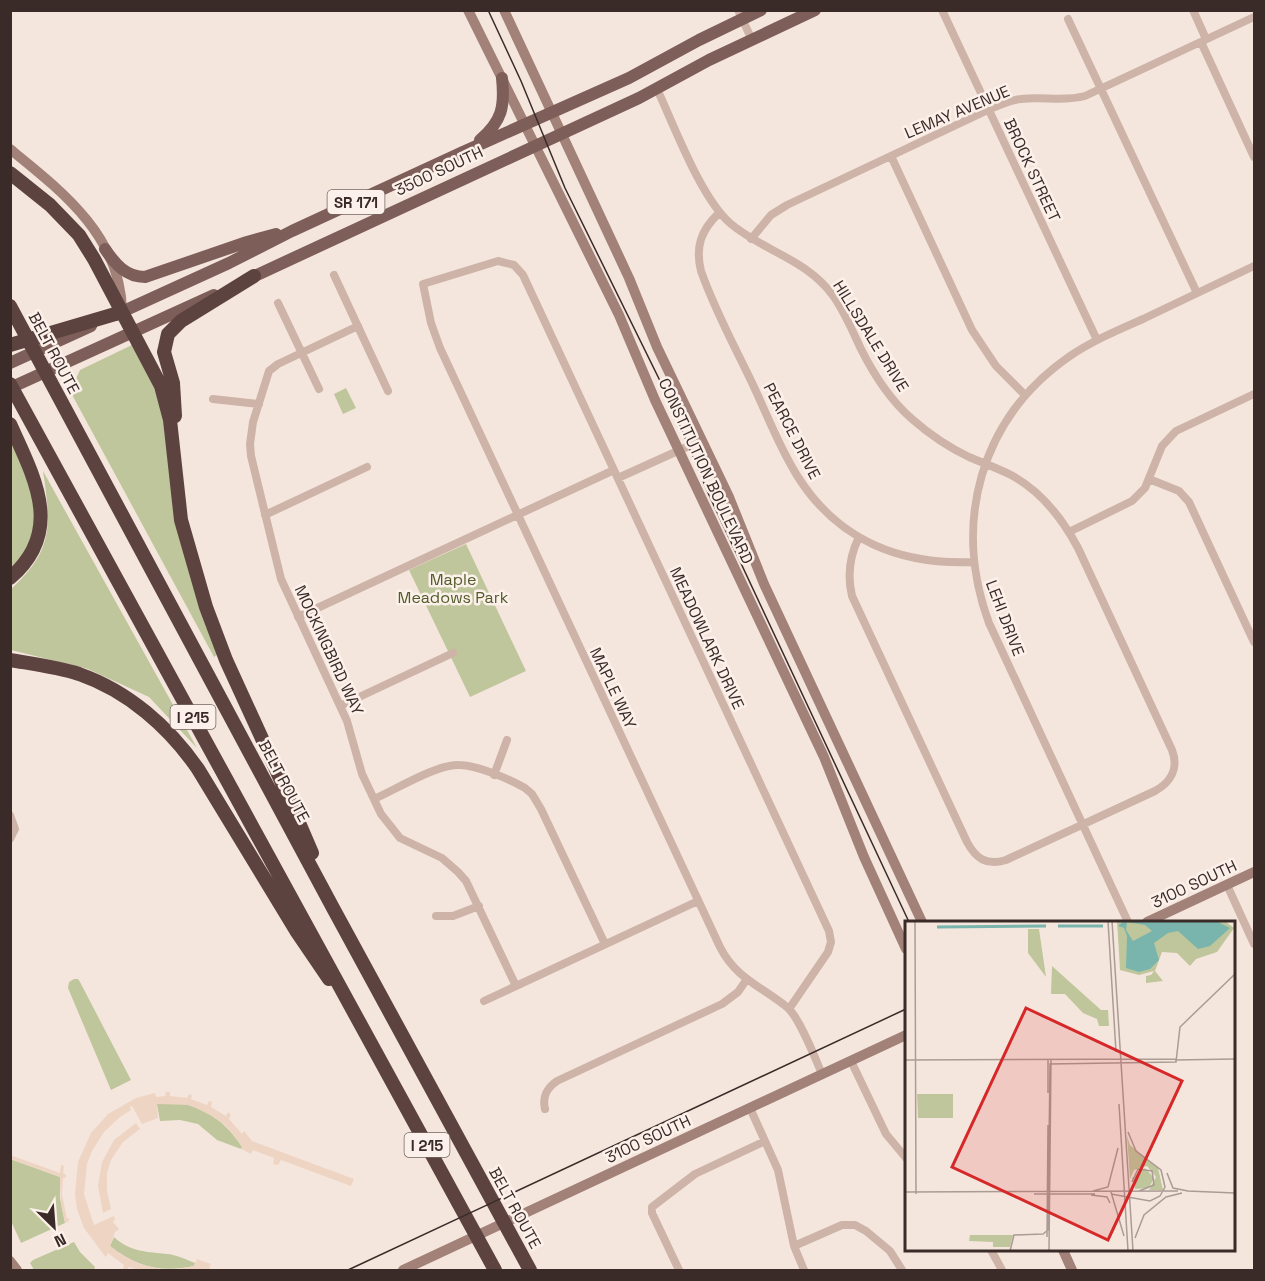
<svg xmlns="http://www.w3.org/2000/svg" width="1265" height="1281" font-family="'Space Grotesk',sans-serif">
	<rect width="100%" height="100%" fill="#f5e6dd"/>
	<path fill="#bfc69b" d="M134,344L165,408L169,447L218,654L214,657L70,391L80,370Z
		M346,388L356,408L343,414L334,394Z
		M10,435C25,468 46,504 32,542C28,552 17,563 10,572Z
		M43,471L197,748L149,697L88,669L11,650V589C54,550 51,525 43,471Z
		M466,544L526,671L470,697L409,570Z
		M74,979H78L80,982L131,1080L111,1090L68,988L69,982Z
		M179,1103C206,1108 227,1123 242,1147L241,1149L217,1140L198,1124L180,1120L160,1121L157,1104Z
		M10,1159L60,1177V1198L65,1223L21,1243L11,1221Z
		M114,1237C130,1252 148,1252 168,1254C177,1255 187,1260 195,1263L194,1266C162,1273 136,1267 110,1246Z
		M74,1242L80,1252L95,1267L94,1270H34L30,1263L33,1260Z"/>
	<path fill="#eed4c3" d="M166,1092H170V1096L187,1098L189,1094L192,1095L191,1099L207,1105L209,1101L212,1102L211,1107L226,1116L228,1112L231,1115L229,1119L242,1134L244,1131L252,1141L354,1179L351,1186L281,1160L278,1165L273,1164L274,1158L253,1150L251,1154L241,1149L242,1147L239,1142L225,1125L212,1116L190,1105L157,1104L158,1118L142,1124L132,1106L130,1107L131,1110L120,1117L104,1132L92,1151L87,1164L84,1194L94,1225L114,1216L115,1219L113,1222L119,1229L115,1232L110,1246L120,1254L139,1264L160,1269H178L194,1266L197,1259L211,1264L209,1268L214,1270H138L129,1267L127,1270H125L123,1269L124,1265L108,1253L106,1257L104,1255L84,1228L77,1209L75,1194L78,1162L91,1133L108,1114L136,1098L155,1093L156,1097L165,1096Z
		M136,1123L140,1129L123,1142L111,1160L107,1173V1191L111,1209L103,1213L98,1186L102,1162L114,1140Z
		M10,1155L60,1173L61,1165L64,1166L63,1173L66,1175L65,1178H63L62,1194L67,1219L70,1218L68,1222L65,1223L61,1204L60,1177L11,1159Z"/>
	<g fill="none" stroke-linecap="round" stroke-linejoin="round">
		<path stroke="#ceb3a8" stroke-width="8" d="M738,10L752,40
			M942,10L1097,340
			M1193,10L1206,39
			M1068,19L1197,293
			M1201,42L1254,157
			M657,89C674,125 701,199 731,224C765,252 807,259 834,297C845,313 853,332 861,349C874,375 890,400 912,419C929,434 948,447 969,457C983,463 997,468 1011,475C1041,491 1062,518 1078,548L1172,750C1179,768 1171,782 1155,791L1006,860C987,866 976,859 967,842L852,596C847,575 849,557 859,537
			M891,156L972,330L996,366L1025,395
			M719,213C701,230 695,247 701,271C715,311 736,349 754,387C768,417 780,449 798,477C838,540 900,565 973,562
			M751,239L771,215L787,205L988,110C999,105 1010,100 1021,99C1043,96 1063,102 1085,96L1254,17
			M334,275L388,391
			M278,303L319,389
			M358,326L278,364L269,371L253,422L250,444L251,456L281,579L347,721L362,774L381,814L400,838L442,858L458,872L466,881L516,986
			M213,399L259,404
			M618,478L702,440
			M1149,479L1179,491L1189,502L1254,642
			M265,515L367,467
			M1069,532L1132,501L1145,488L1162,446L1176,431L1254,394
			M298,617L614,470
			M340,706L453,653
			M494,775L507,740
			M374,799C395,790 437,764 459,765C477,765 509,779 525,788L532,794L541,809L605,944
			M10,815L15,829L10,839
			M1227,885L1254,944
			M436,916H453L479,906
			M1128,922L989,623C952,523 980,418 1070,356C1092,341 1118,330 1143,319C1180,301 1217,284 1254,266
			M484,1001L698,901
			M789,1009L828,952L831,942L829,931L523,275L514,265L498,261L423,284L431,323L440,348L720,947C736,979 763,987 788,1008C800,1019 815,1058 822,1074
			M851,1061L886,1134L906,1158
			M750,1108L778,1170L794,1246L804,1270
			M545,1109C542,1096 547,1088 557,1081L722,1004L738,992L747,979
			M794,1246L842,1225H855L866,1231L890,1251L902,1270
			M991,1250L1002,1270
			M679,1270L652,1213V1207L695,1174L765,1141"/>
		<path stroke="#a28178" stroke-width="10" d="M468,10L619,315L655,400L824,757L864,857L906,949
			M504,10L629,278L657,347L729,497L764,584L922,922
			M10,149C63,192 120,236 122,310
			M1147,922L1254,872
			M1063,1250L1072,1270
			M10,1261L17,1270
			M403,1270L906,1035"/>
		<path stroke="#7e5e58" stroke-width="12" d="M480,140C502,121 505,107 502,78
			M105,249C115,264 126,277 145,277L247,242L276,234
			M246,280L639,98L709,60L815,10
			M115,315L229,263L292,231L463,152L629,78L699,40L761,10
			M10,363L91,326
			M10,388L214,295"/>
		<path stroke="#5c433f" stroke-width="14" d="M10,173L50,205L79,235L94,259L161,386L170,420L181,520L206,607L226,660L275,767L312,853
			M10,306L333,908L530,1270
			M10,345L122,312
			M10,384L495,1270
			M175,416L173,383L164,352L168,334L181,321L254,276
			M10,424C34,477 65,531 10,578
			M10,660C33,664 57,667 79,674C128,691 169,727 198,769L297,932L329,979"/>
		<path stroke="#3a2b29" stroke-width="1.5" d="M488,10L521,81L565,188L668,397L709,495L909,922
			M348,1270L906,1009"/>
	</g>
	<g text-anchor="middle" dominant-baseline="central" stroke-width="5" stroke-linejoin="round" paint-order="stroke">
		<g fill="#fcf1ea" stroke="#746663" stroke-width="1.5">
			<rect x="327.5" y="190" width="57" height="24" rx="4.5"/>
			<rect x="170.5" y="705" width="45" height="24" rx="4.5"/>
			<rect x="404.5" y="1133" width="45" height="24" rx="4.5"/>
		</g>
		<g font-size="15" font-weight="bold" fill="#3a2b29">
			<text x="356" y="202">SR 171</text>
			<text x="193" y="717">I 215</text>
			<text x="427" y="1145">I 215</text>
		</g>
		<g font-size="16" fill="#3a2b29" stroke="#fcf1ea">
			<text transform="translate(957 112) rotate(-23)">LEMAY AVENUE</text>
			<text transform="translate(1032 170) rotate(65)">BROCK STREET</text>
			<text transform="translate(439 171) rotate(-25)">3500 SOUTH</text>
			<text transform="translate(871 336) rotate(58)">HILLSDALE DRIVE</text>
			<text transform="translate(54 353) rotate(62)">BELT ROUTE</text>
			<text transform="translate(792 431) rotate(63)">PEARCE DRIVE</text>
			<text transform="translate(706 471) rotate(65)">CONSTITUTION BOULEVARD</text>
			<text transform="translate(1005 618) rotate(69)">LEHI DRIVE</text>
			<text transform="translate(707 638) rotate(65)">MEADOWLARK DRIVE</text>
			<text transform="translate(329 650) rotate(65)">MOCKINGBIRD WAY</text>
			<text transform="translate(613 688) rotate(65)">MAPLE WAY</text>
			<text transform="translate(284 781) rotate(62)">BELT ROUTE</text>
			<text transform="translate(1194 884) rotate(-25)">3100 SOUTH</text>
			<text transform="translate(648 1139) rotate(-25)">3100 SOUTH</text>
			<text transform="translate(515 1208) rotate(61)">BELT ROUTE</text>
		</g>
		<g font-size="16" fill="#525b2a" stroke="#fcf1ea">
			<text x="453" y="579">Maple<tspan x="453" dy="18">Meadows Park</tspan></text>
		</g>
	</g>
	<g transform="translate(905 921)">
		<rect width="330" height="330" fill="#f5e6dd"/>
		<path d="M212,0H320L329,7L312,31L291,38L285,45L272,32L257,31L250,50L258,60L241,62V55L246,54L249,50L234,54L215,49ZM123,8H134L141,56L123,32ZM147,45L196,89H203L204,105H194L192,98L178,92L160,73H146ZM12,173H48V197H13ZM222,215L225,224L253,247L258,269H244L251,256L242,245L229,249L225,258ZM240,247L249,257L244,267L230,268L227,257ZM65,314H108L105,326H88V321L64,320Z" fill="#bfc69b"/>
		<path d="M219,0H311L325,7L305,25L293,28L273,10L263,12L249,22L254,39L245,48L234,51L221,47L222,15L219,7L213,5ZM222,1L240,4L247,10L228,20L221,9Z" fill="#79b5ad" fill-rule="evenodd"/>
		<path fill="none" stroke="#79b5ad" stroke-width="3" d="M153,5H198M32,6L141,5"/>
		<path fill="none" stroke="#aa9b95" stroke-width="1.5" d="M10,0L11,273M203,0L211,131M207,0L228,330M0,139L272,138M270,139L330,138M143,172V139M214,183L223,330M262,252L268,267L283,270M227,261L233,248L247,250L249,264L234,270M188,270L203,266L213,227M282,270L330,272M0,271L273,270M206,271L219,315M129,273H190M206,273L245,280L255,275L260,266L256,249L231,230L223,211M186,274L202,276L205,282M142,316L143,204M230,317L239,294L261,276L277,272M105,330L109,314L138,313L143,309L145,143L271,141L275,106L330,53M144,330L146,139"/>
		<path fill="#d62828" fill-opacity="0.15" stroke="#d62828" stroke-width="3" d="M121,87L277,160L203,319L47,246Z"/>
		<rect width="330" height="330" fill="none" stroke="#3a2b29" stroke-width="3"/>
	</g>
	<rect width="1265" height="1281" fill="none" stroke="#3a2b29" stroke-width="24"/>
	<g transform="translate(54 1227) rotate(155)" stroke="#fcf1ea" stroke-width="4.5" paint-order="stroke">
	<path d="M0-4.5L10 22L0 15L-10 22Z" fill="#3a2b29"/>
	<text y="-9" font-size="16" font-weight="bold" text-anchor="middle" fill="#3a2b29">N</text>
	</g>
</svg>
